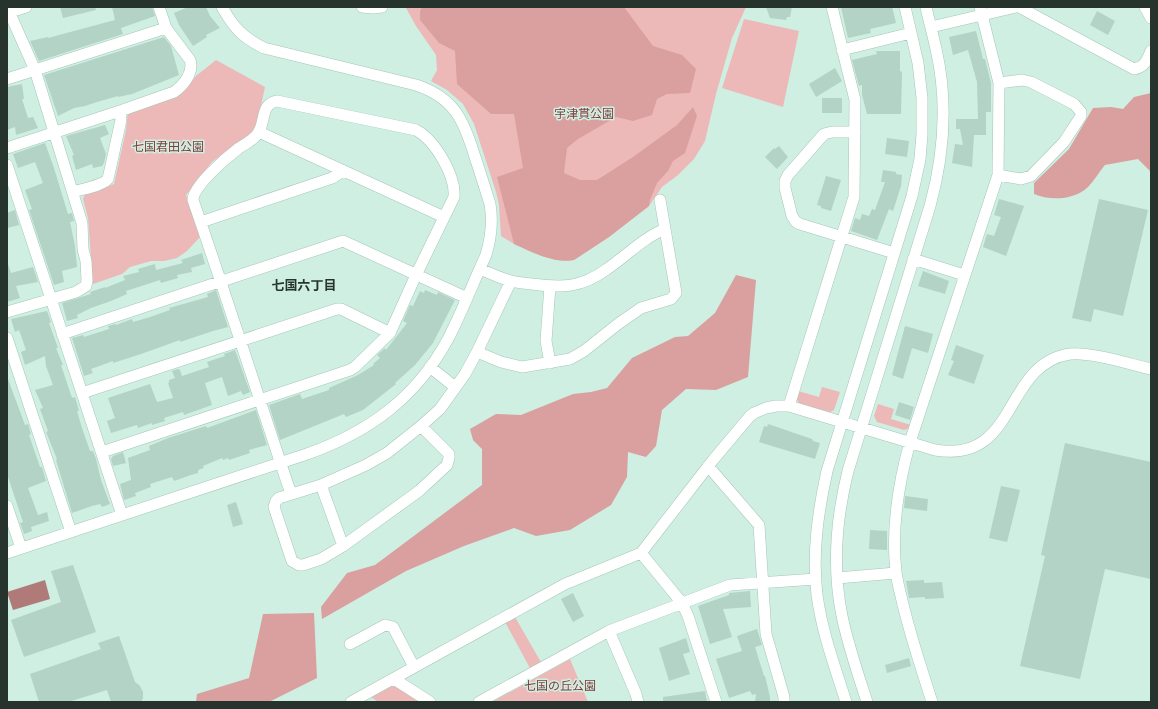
<svg xmlns="http://www.w3.org/2000/svg" width="1158" height="709" font-family="Montserrat,'Noto Sans JP',sans-serif">
	<rect width="100%" height="100%" fill="#ceefe1"/>
	<path fill="#edb9b8" d="M407,7H746L732,38L716,94L705,141L694,159L678,175L662,187L649,206L609,237L574,260L568,261L538,254L514,244L501,236L499,205L496,192L474,124L463,104L447,90L431,81L437,70L436,55L416,26L406,8Z
		M744,19L799,31L783,107L722,88Z
		M216,60L265,87L256,129L212,162L186,195L200,237L187,251L177,258L164,261H151L130,267L122,274L93,284L88,218L83,199L85,194L102,189L114,184L126,130L128,111L182,93L196,76Z
		M822,387L840,392L834,410L830,412L799,404L796,397L798,391L819,397Z
		M878,404L894,409L891,419L911,425L910,428L904,430L877,422L874,416Z
		M515,617L542,664L531,670L505,622Z
		M570,659L588,702H492Z
		M390,686H396L420,702H378L371,697Z"/>
	<path fill="#d9a09f" d="M422,7H624L653,46L682,55L696,69L690,93L667,94L657,99L652,115L633,121L616,117L578,139L567,148L564,173L580,180H597L633,157L677,125L693,107L697,116L685,153L673,161L668,171L657,183L650,200L649,206L609,237L574,260C554,264 532,252 514,244L497,177L523,168L514,114H491L457,84L455,51L439,43L420,20V11Z
		M1151,93V172L1138,159L1105,165C1099,172 1094,181 1088,187C1075,200 1050,201 1034,194V183L1069,149L1093,108L1111,107L1123,109L1134,97Z
		M736,275L756,280L748,377L716,390L686,389L662,410L656,446L646,457L628,452L627,477L611,505L570,530L536,536L514,528L464,546L406,571L322,619L321,607L347,573L375,565L482,485V449L473,440L470,429L496,414L521,415L573,394L591,392L607,388L632,358L675,337L688,336L715,313Z
		M314,613L317,678L269,702H196L197,694L249,678L263,614Z"/>
	<path fill="#b07a79" d="M45,580L50,599L13,610L7,592Z"/>
	<path fill="#b2d3c5" d="M60,7H95L96,10L63,18Z
		M112,7H152L155,16L121,28L123,34L39,61L30,41L48,37V38L115,20Z
		M188,7H206L210,16L220,28L206,35L207,37L193,46L179,25L174,13Z
		M766,7H792L790,17H787L786,20L770,18Z
		M841,7H892L896,23L870,29L871,33L848,38Z
		M1097,11L1115,21L1108,35L1090,25Z
		M976,31L983,59H985L991,83V112H986V135H974L972,167L952,163L955,144L963,145L960,129H956V119H978L977,82L968,50L953,55L949,37Z
		M164,37L171,46L179,75L132,94L118,97V96L97,102L85,106L74,108L58,116L44,75Z
		M876,51H900V71L902,72L901,114H867L862,95V85L859,86L852,60L877,54Z
		M835,68L842,81L816,97L809,84Z
		M22,84L24,99H22L28,118L33,117L38,128L16,135L15,127L7,130V87Z
		M822,98H842V113H822Z
		M105,125L109,134L100,138L106,154L104,163L102,166L93,168L92,164L76,170L72,156L74,155L66,136Z
		M887,138L909,141L907,157L885,154Z
		M45,143L54,168L68,214L72,213L74,221L70,222L75,246L77,267L62,271L64,282L54,285L29,210L32,209L25,190L43,183L35,162L18,168L13,154Z
		M779,146L788,157L777,169L765,157L774,148L775,149Z
		M883,170L896,172V174L902,175L901,186L893,211L889,209L877,240L851,231L855,218L860,220L862,214L869,216L872,209L875,210L885,182H881Z
		M826,176L841,180L831,211L821,208V206L817,205Z
		M999,199L1024,206L1006,256L983,247L987,234L994,236L1001,217L994,215Z
		M1099,199L1148,210L1123,316L1094,309L1091,322L1072,318Z
		M15,210L19,225L7,228V213Z
		M202,253L205,264L191,268L192,272L177,275L178,278L161,283L160,280L126,291L127,294L111,301L91,308L77,315L78,318L67,321L62,303L91,294L90,292L105,287V288L125,280L123,276L139,272L138,269L155,264L156,270L183,263L181,260Z
		M7,264H8L11,273L33,267L38,282L16,286L20,298L7,302Z
		M923,271L949,281L945,294L918,286Z
		M216,290L228,327L213,331L180,342V340L141,354L113,363V361L91,369L93,373L84,376L72,338L83,335L84,337L109,329L108,326L115,324L116,325L132,319L133,322L150,317L170,310L169,308L208,297L207,294Z
		M425,290L437,295L438,292L455,300L433,343L415,365L395,383L396,384L363,410L346,417L344,414L280,440L269,405L300,394L302,399L329,390V388L358,375L374,365L373,364L380,358L377,355L385,348L386,350L407,323L403,321L410,305L413,306L420,291L424,293Z
		M47,311L51,322L49,323L58,348H56L63,365H61L72,398L75,397L79,411H77L82,428L90,451H93L96,459L101,480L110,504L102,507L100,504L92,506L72,513L56,460L57,459L46,432L48,431L40,409L43,408L35,390L53,385L46,366L45,356L25,365L21,352L26,350L19,330L15,332L11,319Z
		M905,326L933,334L928,353L912,348L903,379L892,375Z
		M956,345L984,355L974,384L948,375L954,361L951,360Z
		M235,350L250,392L243,395L241,391L228,396L222,377L205,383L212,405L184,415L183,412L164,418L165,421L152,425V423L138,428L137,425L111,433L107,421L115,418L108,398L150,384L157,402L173,398L168,383H169V380L175,378L172,371L178,369L180,370L182,376L209,367L207,362L225,356L224,354Z
		M7,379H8L25,425L28,424L31,434L29,435L40,467H42L46,481L28,488L38,515L47,512L49,521L31,527L32,531L24,534L20,523L23,522L7,474Z
		M899,402L914,407L910,420L895,415Z
		M256,410L267,445L249,450L250,453L229,460L228,458L223,460L222,458L203,466L204,468L198,470V473L191,475L174,481L172,477L150,484L151,487L135,493L136,496L124,500L120,484L131,480L128,458L150,450L149,446L168,438L206,426L207,428Z
		M768,424L812,439L813,441L820,443L815,459L759,442L764,426L767,427Z
		M1065,443L1151,462V579L1105,569L1080,679L1020,666L1045,556L1041,555Z
		M123,452L126,463L113,466L111,459L113,456Z
		M1001,486L1020,490L1007,542L989,538Z
		M905,496L928,499L927,511L904,508Z
		M236,502L243,524L233,527L227,505Z
		M870,530L887,531V550L869,549Z
		M73,565L96,632L24,657L11,620L61,602L51,571Z
		M924,580V583L942,582L944,598L925,599V597L909,598L906,581Z
		M750,591L751,607L723,609L732,637L710,644L698,606L729,595V593Z
		M573,593L584,616L573,622L561,599Z
		M757,629L762,645L755,647L764,676H765L770,697V702H755L756,694L752,695L750,691L729,698L716,659L742,651L737,636Z
		M119,636L135,682L140,686L143,692V698L141,702H111L107,690L68,702H39L30,674L101,649L98,643Z
		M686,638L690,652L683,654L690,674L669,681L659,648Z
		M909,658L911,666L887,673L885,665Z
		M705,691L707,702H663V697Z"/>
	<g fill="none" stroke-linecap="round" stroke-linejoin="round">
		<g stroke="#a6c6b8" stroke-width="12">
			<path id="minor" d="M362,7L373,8L382,7
				M1019,7L1134,69C1145,67 1147,60 1151,51
				M1145,7L1151,18
				M7,13L26,7
				M931,27L1016,7
				M842,50L911,33
				M7,79L166,28
				M259,132L444,217
				M855,132H832L824,134L788,175L785,181V188L792,216L796,222L800,224L894,253
				M7,148L120,111L174,92C184,85 194,72 190,60L166,28L159,7
				M7,165L122,515
				M998,175L1021,179L1031,176L1064,142L1081,116V112L1074,104L1031,82L1022,80L999,83
				M73,192C82,189 102,186 108,179L121,120L120,111
				M660,200L665,229
				M201,222L332,178L343,171
				M913,259L964,275
				M550,286L546,341L550,363
				M7,312L76,292L86,286L87,280L86,261L83,249L82,223L35,70L7,7
				M62,334L343,241L467,298
				M7,338L71,532
				M477,352L501,362L522,367L570,359L584,351L618,324L641,308L671,299L676,293L665,229C643,238 626,256 607,269C581,288 562,288 532,284C525,283 518,283 511,281C500,278 490,273 480,269
				M430,367L455,387
				M82,393L337,309H341L390,333
				M789,406L854,197L855,100L832,7
				M421,426L449,454V458L447,465L419,491L343,546L321,559L303,565H299L292,561L274,507L276,501L279,498L321,485L366,465L387,453L421,426L440,409L465,374L477,352L511,281
				M102,452L350,370L355,367L390,333L416,275L454,197C456,176 435,140 416,130L277,101C260,104 266,122 258,133C254,140 245,144 239,148C227,157 193,186 193,200C227,298 258,396 291,494
				M708,466L759,525L766,634L784,697V702
				M321,485L343,546
				M7,506L21,548
				M7,553L307,454C369,432 416,398 448,339C462,312 473,283 486,255C491,238 493,221 490,204C485,188 480,172 475,157C464,121 455,98 416,85L264,48C242,37 234,28 222,7
				M641,553L682,603L688,616L716,702
				M837,578L896,573
				M609,631L636,694L638,702
				M350,644L385,625L393,627L414,667
				M394,679L430,702
				M351,702L565,584L641,553L713,460L750,416L754,413L766,408L776,406H789L935,450C1019,464 1002,364 1070,354C1091,352 1129,364 1151,369
				M479,702L609,631L730,585L816,579
				M846,702C835,667 822,632 817,595C812,553 818,512 827,471L912,196L920,159L922,134V98L918,63L905,7
				M867,702C858,674 848,645 842,616C832,567 836,519 848,471L930,206C944,155 948,101 936,49C933,35 929,21 926,7
				M932,702C921,667 909,632 901,596C899,588 897,580 896,572C891,528 898,485 910,442L998,175L999,83L980,7"/>
		</g>
		<use href="#minor" stroke="#fff" stroke-width="11"/>
	</g>
	<g text-anchor="middle" dominant-baseline="central" stroke-width="3" stroke-linejoin="round" paint-order="stroke">
		<g font-size="12" fill="#823b3d" stroke="#ceefe1">
			<text x="584" y="113">宇津貫公園</text>
			<text x="168" y="146">七国君田公園</text>
			<text x="560" y="685">七国の丘公園</text>
		</g>
		<g font-size="13" font-weight="bold" fill="#27342e" stroke="#ceefe1">
			<text x="304" y="285">七国六丁目</text>
		</g>
	</g>
	<rect width="1158" height="709" fill="none" stroke="#27342e" stroke-width="16"/>
</svg>
